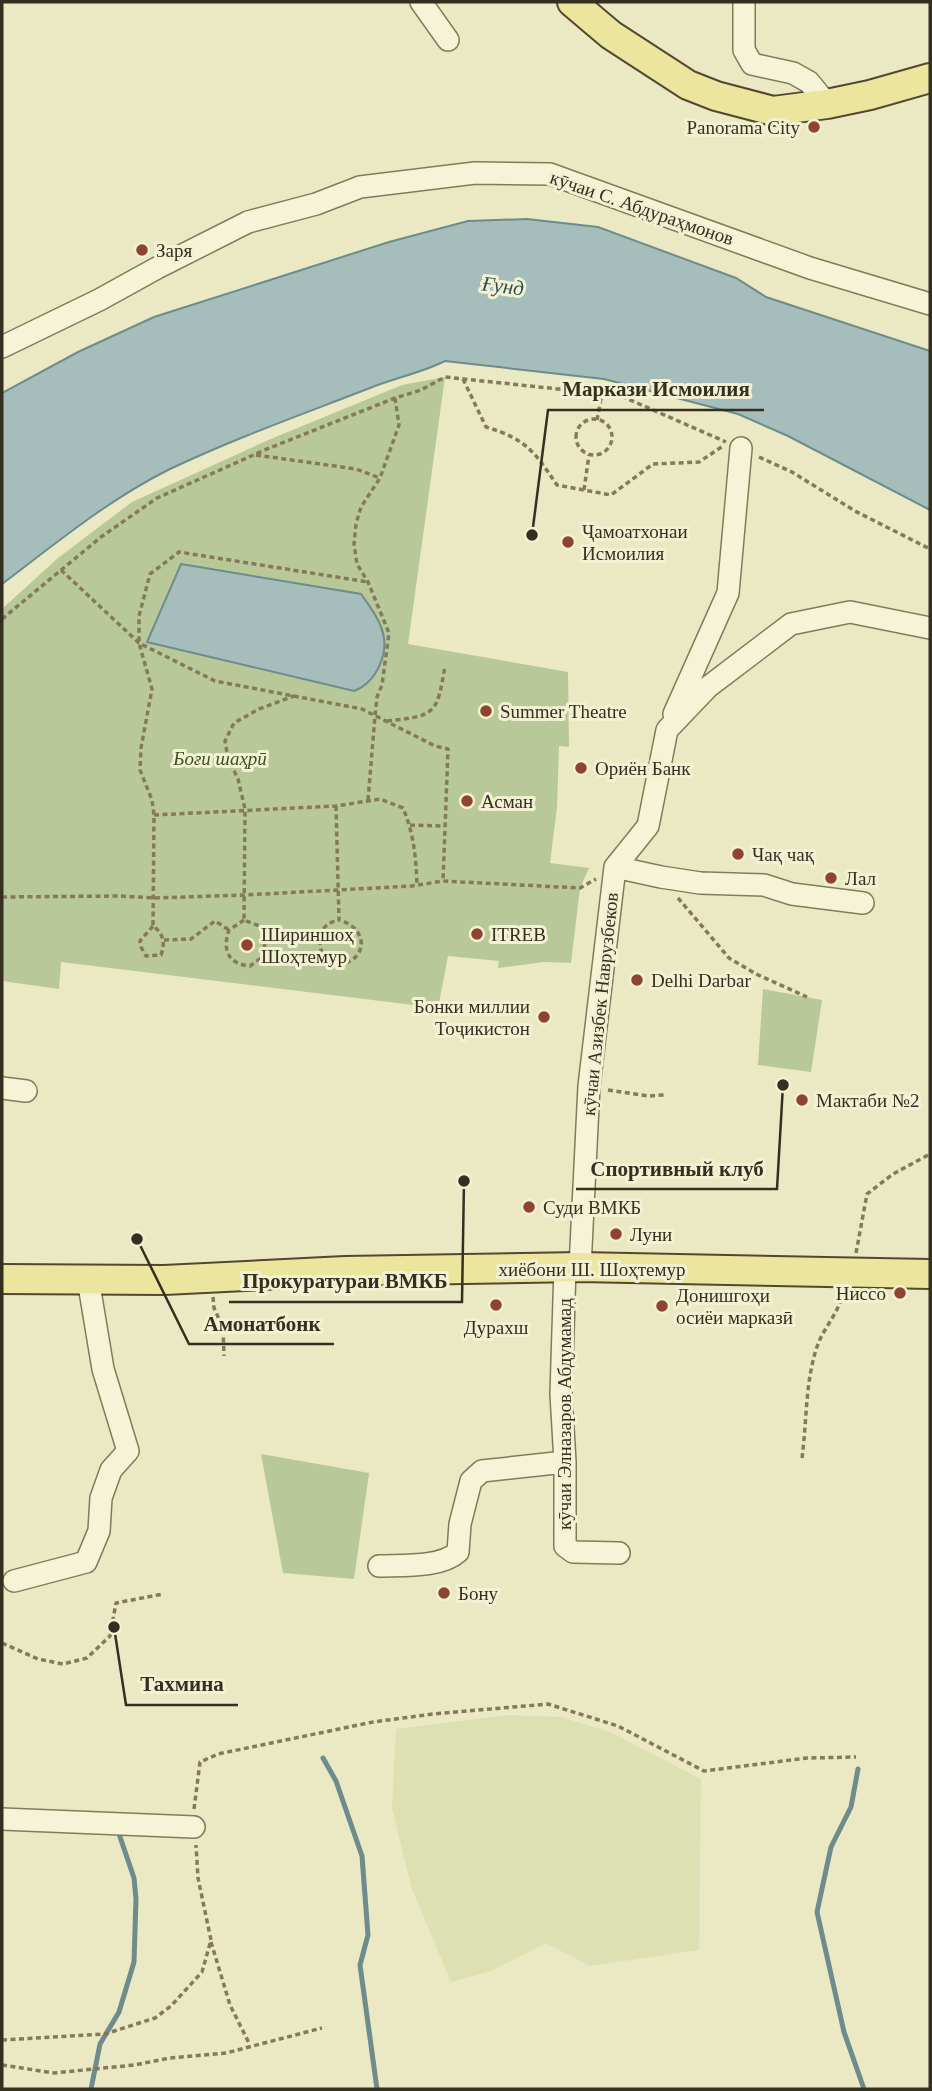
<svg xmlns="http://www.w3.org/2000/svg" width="932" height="2091" font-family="Georgia,serif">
	<rect width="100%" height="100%" fill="#ebe8c4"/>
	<path fill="#dde0b2" d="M508,1715L561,1717L610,1732L701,1779L699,1950L590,1966L546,1943L491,1971L451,1982L412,1889L392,1808L396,1729Z"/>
	<path fill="#b8c898" d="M445,377L408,644L568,672L569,747L559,746L557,807L550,863L589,868L580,888L571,963L544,962L498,968L499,961L448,956L438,1008L61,962L59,989L2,981V609L58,558L132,502L273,438L402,385Z
		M763,989L822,1000L811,1072L758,1065Z
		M261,1454L369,1473L354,1579L283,1573Z"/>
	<path fill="#a5bebc" stroke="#6d8c8b" stroke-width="2" d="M527,219L598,227L736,278L766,297L930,351V510L788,436L738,414L604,379L445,361C423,372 399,377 375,386C306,413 235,438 168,470C108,500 55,544 2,584V393L78,352L154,317L389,242L468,221Z
		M181,564L361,594C368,604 377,615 381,627C391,651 377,682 354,691L147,642Z"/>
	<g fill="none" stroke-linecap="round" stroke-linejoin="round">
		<path stroke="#6d8c8b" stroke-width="5" d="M323,1758L336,1781L362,1856L368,1935L360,1965L377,2089
			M858,1769L851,1807L831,1847L817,1912L844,2032L864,2089
			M91,2089L100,2044L119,2012L134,1962L136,1899L134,1878L118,1831"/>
		<g stroke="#847a5b" stroke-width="24">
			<path id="minor" d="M421,2L448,40
				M744,2V50L752,64L793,73L809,82L827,104
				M2,347L99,300L157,268L248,222L316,204L360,187L475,173L550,174L810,268L930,304
				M674,714L728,593L741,448
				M615,867L648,826L667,730L708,687L791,624L850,612L930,628
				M615,867L661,877L700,883L764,885L792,894L863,903
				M2,1088L26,1091
				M580,1267L589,1086L615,867
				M565,1268L561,1394L565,1462V1546L573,1552L619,1553
				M379,1566C403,1565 440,1568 458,1552L460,1524L471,1481L482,1471L565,1462
				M14,1581L86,1562L99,1531L101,1498L111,1470L128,1451L103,1369L88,1279
				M2,1819L194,1827"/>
		</g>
		<g stroke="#52472f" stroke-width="32">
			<path id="major" d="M572,2L611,35L688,85L716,96L773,111L827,104L870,95L930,78
				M2,1279L164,1280L345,1271L580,1267L930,1274"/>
		</g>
		<path stroke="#847a5b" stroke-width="3.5" stroke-dasharray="5 3.5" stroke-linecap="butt" d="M463,379L486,427C526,439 534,451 557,485L611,495L653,464L699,462L723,446
			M576 437a18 18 0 1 1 36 0a18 18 0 1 1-36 0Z
			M597,420L603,388
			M256,455L356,469L380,478
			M759,457L792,472L855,511L930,549
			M584,490L589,455
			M61,570L139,643L215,681L362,709L435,746L448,749L443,881
			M2,619L101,537L157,498L267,449L395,398L421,390L445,377L558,389L603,388L726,442
			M387,721C436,716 437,714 445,666
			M368,800L375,716L377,697L382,685L389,633L368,582L357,564L354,544L356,524L361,507L380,478L399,425L395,398
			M336,806L339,920C369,928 369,961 337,965L323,957C317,939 319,924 339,920
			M154,815L336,806L380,799L403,808C414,834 416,858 417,885
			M410,825L444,826
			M2,897L119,896L154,898L245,895L412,886L443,881L580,888L596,879
			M678,898L729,958L756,974L807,997
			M244,920L229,930C222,950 228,964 250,966L264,956L265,936L262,927L244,920L245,809L238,779L228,758L225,741L234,723L259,709L294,696
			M153,926L140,941L141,947L146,956L161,955C165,943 164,934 153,926L154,815L152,800L140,770L141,748L152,689L139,643V616L150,574L179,552L368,582
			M164,940L191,939L215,921L229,930
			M608,1090L649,1096L664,1095
			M856,1253L867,1194L893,1174L930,1154
			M213,1297L214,1308L223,1328L224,1356
			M802,1458C807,1421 805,1380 818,1344C825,1326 838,1314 842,1295
			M2,1643L38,1659L63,1664L87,1658L110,1636L116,1603L163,1594
			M194,1809L200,1762L218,1754L373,1722L433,1714L548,1704L618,1726L704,1771L807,1758L856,1757
			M211,1942L230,2005L250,2045
			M2,2040L105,2034L155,2018L171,2006L202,1972L211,1940L198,1878L196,1845
			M2,2065L54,2073L134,2065L170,2058L226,2053L322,2028"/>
		<use href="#minor" stroke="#f6f4d6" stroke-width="21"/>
		<use href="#major" stroke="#ece59e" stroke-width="28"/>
	</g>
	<g fill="#8f442f" stroke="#f3f1d3" stroke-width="2.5">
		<circle cx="814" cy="127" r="7"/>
		<circle cx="142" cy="250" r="7"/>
		<circle cx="568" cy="542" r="7"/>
		<circle cx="486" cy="711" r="7"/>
		<circle cx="581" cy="768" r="7"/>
		<circle cx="467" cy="801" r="7"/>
		<circle cx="738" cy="854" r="7"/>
		<circle cx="831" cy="878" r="7"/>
		<circle cx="477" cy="934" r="7"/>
		<circle cx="247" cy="945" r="7"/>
		<circle cx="637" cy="980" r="7"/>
		<circle cx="544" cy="1017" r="7"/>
		<circle cx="802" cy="1100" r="7"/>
		<circle cx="529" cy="1207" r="7"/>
		<circle cx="616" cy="1234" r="7"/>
		<circle cx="900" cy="1293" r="7"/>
		<circle cx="496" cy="1305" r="7"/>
		<circle cx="662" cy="1306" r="7"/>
		<circle cx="444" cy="1593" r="7"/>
	</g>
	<g text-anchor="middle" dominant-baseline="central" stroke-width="6" stroke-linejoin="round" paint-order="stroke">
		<g font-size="19" fill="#352f1f" stroke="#f3f1d3" text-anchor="start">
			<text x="800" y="127" text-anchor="end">Panorama City</text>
			<text x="156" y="250">Заря</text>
			<text x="582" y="531">Ҷамоатхонаи<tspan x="582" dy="22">Исмоилия</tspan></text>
			<text x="500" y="711">Summer Theatre</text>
			<text x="595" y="768">Ориён Банк</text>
			<text x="481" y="801">Асман</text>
			<text x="752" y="854">Чақ чақ</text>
			<text x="845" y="878">Лал</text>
			<text x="261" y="934">Шириншоҳ<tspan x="261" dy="22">Шоҳтемур</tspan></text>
			<text x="491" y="934">ITREB</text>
			<text x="651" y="980">Delhi Darbar</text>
			<text x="530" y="1006" text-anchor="end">Бонки миллии<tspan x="530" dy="22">Тоҷикистон</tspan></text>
			<text x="816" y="1100">Мактаби №2</text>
			<text x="543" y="1207">Суди ВМКБ</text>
			<text x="630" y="1234">Луни</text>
			<text x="886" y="1293" text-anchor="end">Ниссо</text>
			<text x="676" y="1295">Донишгоҳи<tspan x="676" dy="22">осиёи марказӣ</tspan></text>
			<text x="496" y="1327" text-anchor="middle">Дурахш</text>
			<text x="458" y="1593">Бону</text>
		</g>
		<g font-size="19" fill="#352f1f" stroke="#f3f1d3">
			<text transform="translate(642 208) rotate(19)">кӯчаи С. Абдураҳмонов</text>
			<text transform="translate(600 1004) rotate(-84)">кӯчаи Азизбек Наврузбеков</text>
			<text x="592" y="1269">хиёбони Ш. Шоҳтемур</text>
			<text transform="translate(564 1414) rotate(-90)">кӯчаи Элназаров Абдумамад</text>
		</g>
		<g font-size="19" font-style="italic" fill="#3d5026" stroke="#f3f1d3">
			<text x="220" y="758">Боғи шаҳрӣ</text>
		</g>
		<g font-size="21" font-style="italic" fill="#2f4e54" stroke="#f3f1d3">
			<text transform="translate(503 286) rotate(7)">Ғунд</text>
		</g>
	</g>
	<path fill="none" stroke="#352f1f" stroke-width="2.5" d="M532 535L548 410H764M783 1085L777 1189H576M464 1181L462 1302H229M137 1239L189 1344H334M114 1627L126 1705H238"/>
	<g fill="#352f1f" stroke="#f3f1d3" stroke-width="2.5">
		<circle cx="532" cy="535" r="7"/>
		<circle cx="783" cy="1085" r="7"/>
		<circle cx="464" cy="1181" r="7"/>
		<circle cx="137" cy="1239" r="7"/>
		<circle cx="114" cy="1627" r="7"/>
	</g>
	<g font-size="21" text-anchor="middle" font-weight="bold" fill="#352f1f" stroke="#f3f1d3" stroke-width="6" stroke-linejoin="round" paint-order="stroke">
		<text x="656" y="396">Маркази Исмоилия</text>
		<text x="677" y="1176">Спортивный клуб</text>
		<text x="345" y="1288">Прокуратураи ВМКБ</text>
		<text x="262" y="1331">Амонатбонк</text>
		<text x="182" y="1691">Тахмина</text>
	</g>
	<rect width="932" height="2091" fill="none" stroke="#352f1f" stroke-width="7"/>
</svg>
